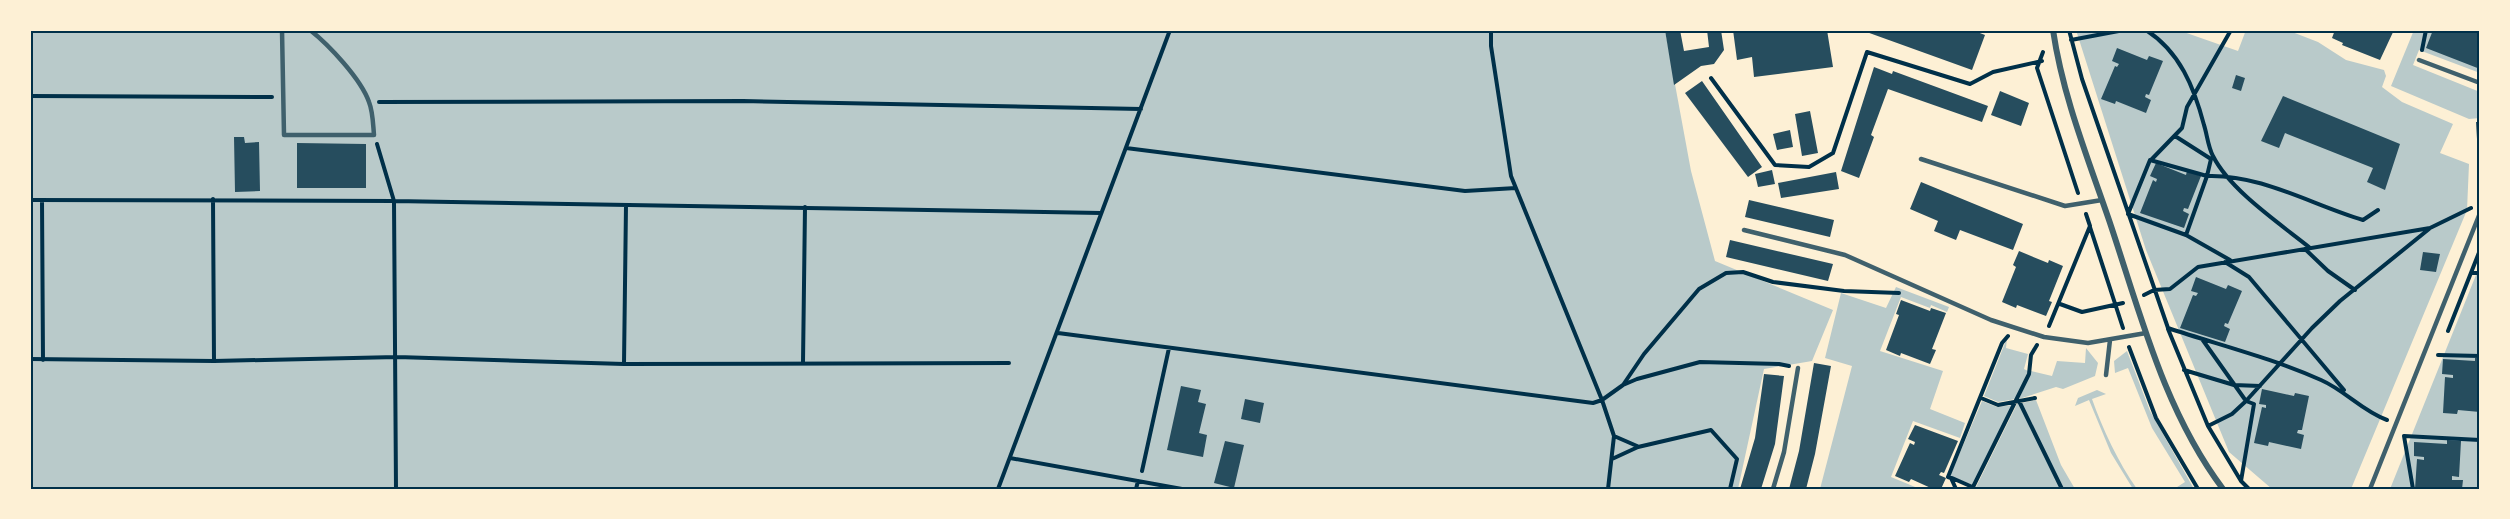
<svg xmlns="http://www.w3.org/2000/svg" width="2510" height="519" font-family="Poppins,sans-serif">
	<rect width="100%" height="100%" fill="#fdf0d5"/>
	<path fill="#b9caca" d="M30,30H1665L1691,171L1715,261L1833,310L1812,361L1764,369L1738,489H30Z
		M2076,30H2178L2238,51L2246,30H2287L2318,42L2346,60L2384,70L2386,76L2382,87L2402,102L2453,124L2440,153L2469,164L2467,210L2351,489H2272L2229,452L2146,250Z
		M2414,30H2480V73L2419,50L2413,65L2480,92V118L2469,119L2391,86Z
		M2480,265V489H2390Z
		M1896,287L1949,307L1947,312L1931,305L1930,308L1901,297L1880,351L1943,371L1930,409L1965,423L1960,438L1913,421L1891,477L1920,489H1820L1852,366L1825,358L1841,293L1886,308Z
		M2007,338L2006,348L2028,354L2024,369L2028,371L2016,399L1998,402L1984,396Z
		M2086,348L2098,363L2095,376L2063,389L2056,387L2019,399L2031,371L2052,376L2057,361L2085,363Z
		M2127,351L2150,411L2194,489H2174L2185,482L2152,428L2128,368L2115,373L2114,361Z
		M2097,390L2106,394L2092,399C2103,430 2118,462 2137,489H2133L2111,453L2089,400L2075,406L2078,398Z
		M2036,400L2061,465L2075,489H1981L1976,487L2017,404Z
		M1982,401L1997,407L2013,405L1973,485L1950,476Z"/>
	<path fill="#264d5e" d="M1665,30H1680L1684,51L1709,47L1707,30H1721L1724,50L1714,64L1701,66L1674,85Z
		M1733,30H1827L1833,67L1754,77L1752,57L1737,60Z
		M1861,30H1972L1985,35L1972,70Z
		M2335,30H2394L2380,60L2342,45L2343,43L2332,38Z
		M2433,30H2480V69L2426,48Z
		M2117,48L2147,60L2149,56L2163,61L2149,95L2146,94L2145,97L2151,100L2146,113L2116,101L2115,104L2101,99L2115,66L2117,67L2119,64L2112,61Z
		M1874,67L1892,74L1893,71L1988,106L1982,122L1888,89L1871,135L1874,137L1859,178L1841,171Z
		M2236,75L2245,78L2241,91L2232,88Z
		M1702,81L1762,167L1748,177L1685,93Z
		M2000,91L2029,103L2021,126L1991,115Z
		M2283,96L2400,144L2385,190L2367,182L2373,168L2285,133L2279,148L2261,141Z
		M1810,111L1818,153L1802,156L1795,114Z
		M2476,122H2480V139H2477Z
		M1790,130L1793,147L1777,150L1773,134Z
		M234,137H244L245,143L259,142L260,191L235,192Z
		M297,143L366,144V188H297Z
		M2156,163L2186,175L2187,171L2201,176L2188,209L2184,208L2183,211L2189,214L2184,228L2140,213L2153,180L2156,182L2157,179L2150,176Z
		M1772,170L1775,184L1758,187L1755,174Z
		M1836,172L1839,189L1781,198L1778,183Z
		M1921,182L2023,224L2013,250L1960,230L1956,240L1934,231L1938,221L1910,209Z
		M1749,200L1834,220L1830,237L1745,217Z
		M1730,240L1833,264L1828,281L1726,257Z
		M2019,251L2048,263L2049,260L2063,266L2049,301L2052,302L2046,316L2017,305L2016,308L2002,302L2016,267L2013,265Z
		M2423,252L2440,254L2436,272L2420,270Z
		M2196,277L2226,289L2228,285L2242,291L2228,324L2225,323L2224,326L2230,329L2225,342L2180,328L2193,295L2196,296L2198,293L2191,291Z
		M2477,278L2480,279V293H2477Z
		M1901,300L1930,311L1931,308L1946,313L1932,349L1936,350L1930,364L1901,353L1900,356L1886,350L1899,315L1896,314Z
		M2475,358H2480V412L2458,410L2457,414L2443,413L2445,377L2453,378V375L2442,374L2443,359L2475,361Z
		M1814,363L1831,366L1815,454L1806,489H1789L1799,451Z
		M1764,374L1784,376L1775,444L1761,489H1740L1755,438Z
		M1181,386L1201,390L1198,402L1206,404L1199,433L1207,435L1203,457L1167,450Z
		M2262,389L2294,396L2295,393L2309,396L2302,430H2298L2297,433L2304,435L2301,449L2269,442L2268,446L2254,443L2262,407L2266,408V405L2259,404Z
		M1245,399L1264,403L1260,423L1241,419Z
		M1915,425L1958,441L1944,473L1941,472L1939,475L1946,478L1941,489H1933L1911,479L1909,482L1895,476L1910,443L1914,445L1915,442L1908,439Z
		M2447,440L2461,441L2459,477L2452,476V480H2463L2462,489H2415L2417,459L2424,460V457L2414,456V442L2447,444Z
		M1225,441L1244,445L1234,488L1214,483Z"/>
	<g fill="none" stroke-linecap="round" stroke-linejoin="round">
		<path stroke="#003049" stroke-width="4" d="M2069,30L2082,79L2168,328C2219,345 2272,358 2321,380C2346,391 2362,411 2387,420
			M2146,30C2180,52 2194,87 2204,125C2207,134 2208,147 2213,156C2230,190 2279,223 2309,247
			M2071,40L2124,30
			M2422,50L2426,30
			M2043,52L2037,68L2078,193
			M1711,78L1775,165L1809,167L1833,153L1867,52L1970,84L1993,72L2042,61
			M30,96L272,97
			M379,102L743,101L1141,109
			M2175,136L2211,159L2207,176C2261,174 2312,205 2363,220L2378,210
			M377,144L394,201L396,489
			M1126,148L1465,191L1516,188
			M2151,160L2182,128L2187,107L2231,30
			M213,199L214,361
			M30,200L394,201L1101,213
			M42,200L43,360
			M2090,227L2123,328
			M2186,235L2128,214L2150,160L2207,176L2186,235L2230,260
			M2305,249L2328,271L2355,290
			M2225,262L2249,277L2344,390
			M2472,273H2480
			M2144,295L2154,290L2170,289L2198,267L2430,228L2471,208
			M2060,304L2082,312L2123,303
			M2049,326L2090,226L2086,214
			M2168,329L2208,426L2232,414L2246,401L2312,328L2340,301L2429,229
			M2448,331L2480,250
			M1058,333L1593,403L1602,400L1511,176L1491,46V30
			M2202,339L2246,401L2254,404L2241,481L2208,426
			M2129,347L2156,418L2198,489
			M2438,355L2480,356
			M30,359L214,361L397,357L624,364L1009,363
			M803,363L805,207
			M624,364L626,205
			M2184,370L2234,385L2260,386
			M1623,385L1644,354L1699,289L1726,273L1743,272L1773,282L1844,291L1899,293
			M1981,398L1998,405L2035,398
			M2019,401L2062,489
			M1614,436L1637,446
			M1010,458L1182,489
			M1612,459L1638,447L1711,430L1737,459L1730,489
			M1142,471L1169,348
			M1952,478L1977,489
			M2241,481L2249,489
			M998,489L1170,30
			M1136,489L1138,481
			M1608,489L1614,436L1602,400L1623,385L1637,379L1700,362L1779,364L1789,366
			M1956,489L1951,478L1948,477L2002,343L2008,336
			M1972,489L2029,374L2031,355L2037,345
			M2413,489L2404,436L2480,440"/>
		<path stroke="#3f606c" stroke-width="4.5" d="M282,30L284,135H374C373,124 373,112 369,102C361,79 329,45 310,30
			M2205,30H2206
			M2419,60L2480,83
			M1921,159L2065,206L2102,200
			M1744,230L1845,255L1991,320L2044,337L2088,343L2146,333
			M2106,375L2110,340
			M1773,489L1784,452L1798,368
			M2370,489L2480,213"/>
		<path stroke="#3f606c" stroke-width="6" d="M2053,30C2063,98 2089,161 2111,226C2141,316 2165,412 2223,489"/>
	</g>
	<rect width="2510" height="519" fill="none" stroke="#fdf0d5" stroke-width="63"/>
	<rect x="32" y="32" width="2446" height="456" fill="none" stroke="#003049" stroke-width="2"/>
</svg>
